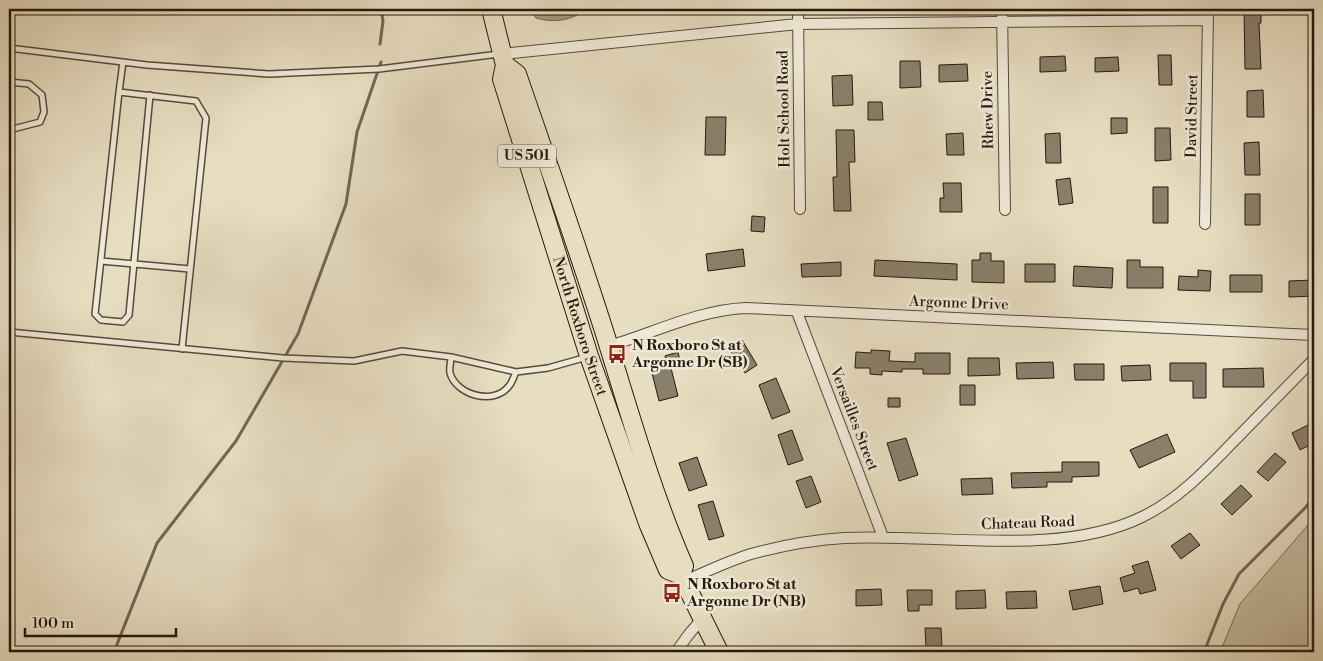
<svg xmlns="http://www.w3.org/2000/svg" width="1323" height="661" font-family="'Libre Bodoni',serif">
	<rect width="100%" height="100%" fill="#e7ddc1"/>
	<filter id="stains"><feTurbulence type="fractalNoise" baseFrequency=".004" numOctaves="4"/><feColorMatrix values="0 0 0 0 .2 0 0 0 0 .09 0 0 0 0 .02 0 0 0 .5 -.17"/></filter>
	<radialGradient id="worn" r=".72"><stop offset=".6" stop-color="#630" stop-opacity="0"/><stop offset="1" stop-color="#630" stop-opacity=".3"/></radialGradient>
	<path fill="#c6bca2" stroke="#766a58" d="M1314,518V652H1220L1240,604Z"/>
	<path fill="#a59a84" stroke="#726654" d="M530,9H586C572,21 554,23 536,18Z"/>
	<g fill="none" stroke-linecap="round" stroke-linejoin="round">
		<path stroke="#726654" stroke-width="3" d="M380,44L383,21L381,9
			M114,652L157,543L236,441L298,334L346,204L357,132L381,62
			M1204,652L1223,604L1239,574L1305,508L1314,497"/>
	</g>
	<path fill="#8a7f6b" stroke="#25190d" d="M1244,9H1261V23H1259L1261,69H1245Z
		M1158,55H1171L1172,85H1159Z
		M1065,56L1066,71L1040,72V57Z
		M1118,57L1119,71L1095,72V58Z
		M900,61H920L921,87L900,88Z
		M967,64L968,81L939,82V65Z
		M852,75L853,105L833,106L832,76Z
		M1263,90L1264,117H1247V91Z
		M868,102H882L883,120H868Z
		M706,117H726L725,155H705Z
		M1111,118H1127V133L1111,134Z
		M1155,128H1170L1171,160L1155,161Z
		M836,130H854L855,162H849L851,211H834L833,177H837Z
		M963,133L964,155H947L946,134Z
		M1060,133L1061,163H1046L1045,134Z
		M1259,142L1260,175H1245L1244,143Z
		M1070,178L1073,203L1059,205L1056,180Z
		M943,183H961L962,212H940V198H944Z
		M1153,187H1168V223H1153Z
		M1245,194H1260V225H1245Z
		M752,216L765,217L764,232L751,231Z
		M743,249L745,266L708,271L706,254Z
		M980,253H991V261H1004V283L972,282V260H980Z
		M875,260L957,264V280L874,276Z
		M1127,260H1140V267H1163V288H1127Z
		M841,262V276L802,277L801,264Z
		M1025,264H1055V282H1025Z
		M1074,266L1113,268L1112,288L1073,286Z
		M1198,270L1211,271L1210,291L1178,290L1179,276L1198,277Z
		M1230,275H1262V292H1230Z
		M1314,280V296L1289,297V281Z
		M742,340L757,365L745,373L729,349Z
		M871,350L890,351L889,361L915,362V353H950V374H923V369H902V372L882,371V375L870,374V368H855L856,352L871,353Z
		M678,352L681,365L671,368L678,396L659,401L651,369L667,365L665,356Z
		M968,358H999L1000,375L968,376Z
		M1053,362L1054,378L1017,379L1016,363Z
		M1170,363H1206V398H1193V381H1170Z
		M1074,364H1104V380H1075Z
		M1150,365L1151,380L1122,381L1121,366Z
		M1263,368L1264,387H1223V369Z
		M776,378L790,412L772,419L759,385Z
		M960,385H975V405H960Z
		M888,398H900V407H888Z
		M1314,422V443L1300,450L1292,433Z
		M792,430L803,460L788,465L778,435Z
		M1167,434L1175,452L1139,468L1130,450Z
		M906,438L918,475L899,481L887,443Z
		M1275,453L1286,462L1268,481L1257,472Z
		M697,457L707,485L689,491L679,463Z
		M1062,462H1099V476L1072,477V482H1047V487L1012,488L1011,473L1062,472Z
		M811,476L821,502L806,508L796,481Z
		M992,478L993,494L962,495L961,479Z
		M1241,485L1252,496L1232,515L1221,504Z
		M713,501L724,536L709,540L698,505Z
		M1190,533L1200,545L1181,559L1171,546Z
		M1148,561L1156,590L1140,594L1138,588L1124,592L1120,578L1135,573L1132,566Z
		M1100,586L1103,604L1073,610L1069,591Z
		M881,589L882,605L856,606V590Z
		M907,590H932V605H919V611H908Z
		M985,590L986,608L956,609V591Z
		M1036,591L1037,608L1007,609L1006,592Z
		M925,628H941L942,647L926,648Z"/>
	<g fill="none" stroke-linecap="round" stroke-linejoin="round">
		<g stroke="#564a3a" stroke-width="8">
			<path id="lane" d="M9,48L147,65L269,74L379,69L499,54
				M123,62L119,92L196,101L206,118L182,349
				M9,82L29,84L42,95L44,112L40,122L9,130
				M119,92L95,314L101,320L123,322L129,315L150,95
				M101,261L190,269
				M9,332L283,358L354,361L402,351L451,357L516,372L548,368L587,357
				M451,357C451,361 449,368 450,373C456,395 494,406 509,386C512,383 514,376 516,372"/>
		</g>
		<g stroke="#564a3a" stroke-width="12">
			<path id="street" d="M798,9L800,209
				M1002,9L1005,210
				M502,54L798,24L1208,20
				M1205,224L1208,9
				M797,312L883,537
				M609,346C654,333 698,310 746,308L1314,335
				M684,581C706,572 728,561 751,554C780,546 813,540 844,538C936,533 1058,558 1142,517C1179,499 1207,469 1235,440C1261,413 1288,386 1314,359
				M676,652L689,634L702,619"/>
		</g>
		<g stroke="#25190d" stroke-width="20">
			<g id="highway">
				<path id="s1" d="M491,9L505,65L502,79L589,356L648,523L668,570L681,575"/>
				<path d="M505,65L517,74C548,165 581,256 609,347C632,421 653,495 684,566L681,575L719,652"/>
			</g>
		</g>
		<use href="#lane" stroke="#efe9d7" stroke-width="5"/>
		<use href="#street" stroke="#efe9d7" stroke-width="10"/>
		<use href="#highway" stroke="#e7ddc1" stroke-width="18"/>
	</g>
	<defs>
		<g id="bus-bare" transform="scale(1.5)"><path d="M-5-6H5V4H4V6H2V4H-2V6H-4V4H-5ZM-3.5-4V0h7V-4ZM-3.5 1.2v1.5H-2V1.2ZM2 1.2v1.5H3.5V1.2Z" fill="#8f2418" stroke="#efe9d7" stroke-width="2.5" paint-order="stroke"/></g>
	</defs>
	<g fill-rule="evenodd">
		<use href="#bus-bare" x="617" y="354"/>
		<use href="#bus-bare" x="672" y="593"/>
	</g>
	<g text-anchor="middle" dominant-baseline="central" stroke-width="5" stroke-linejoin="round" paint-order="stroke">
		<rect fill="#efe9d7" stroke="#62574a" stroke-width="1" x="498" y="144.5" width="58" height="23" rx="4"/>
		<g font-size="14" font-weight="bold" fill="#25190d">
			<text x="527" y="156">US 501</text>
		</g>
		<g font-size="15" fill="#25190d" stroke="#efe9d7">
			<text transform="translate(784 109) rotate(-91)">Holt School Road</text>
			<text transform="translate(988 110) rotate(-91)">Rhew Drive</text>
			<text transform="translate(1192 116) rotate(-89)">David Street</text>
			<text transform="translate(959 303) rotate(2)">Argonne Drive</text>
			<text stroke="none"><textPath href="#s1" startOffset="331">North Roxboro Street</textPath></text>
			<text transform="translate(854 419) rotate(69)">Versailles Street</text>
			<text transform="translate(1028 523) rotate(-2)">Chateau Road</text>
		</g>
		<g font-size="15" font-weight="bold" fill="#25190d" stroke="#efe9d7" text-anchor="start">
			<text x="632" y="345">N Roxboro St at<tspan x="632" dy="17">Argonne Dr (SB)</tspan></text>
			<text x="687" y="584">N Roxboro St at<tspan x="687" dy="17">Argonne Dr (NB)</tspan></text>
		</g>
	</g>
	<rect width="1323" height="661" fill="none" stroke="#e7ddc1" stroke-width="30"/>
	<rect x="10" y="10" width="1303" height="641" fill="none" stroke="#25190d" stroke-width="2.5"/>
	<rect x="15" y="15" width="1293" height="631" fill="none" stroke="#25190d"/>
	<path d="M25 628v8h151v-8" fill="none" stroke="#25190d" stroke-width="2.5"/>
	<text x="32" y="628" font-size="15" fill="#25190d" stroke="#efe9d7" stroke-width="4" paint-order="stroke">100 m</text>
	<rect width="100%" height="100%" filter="url(#stains)"/>
	<rect width="100%" height="100%" fill="url(#worn)"/>
</svg>
